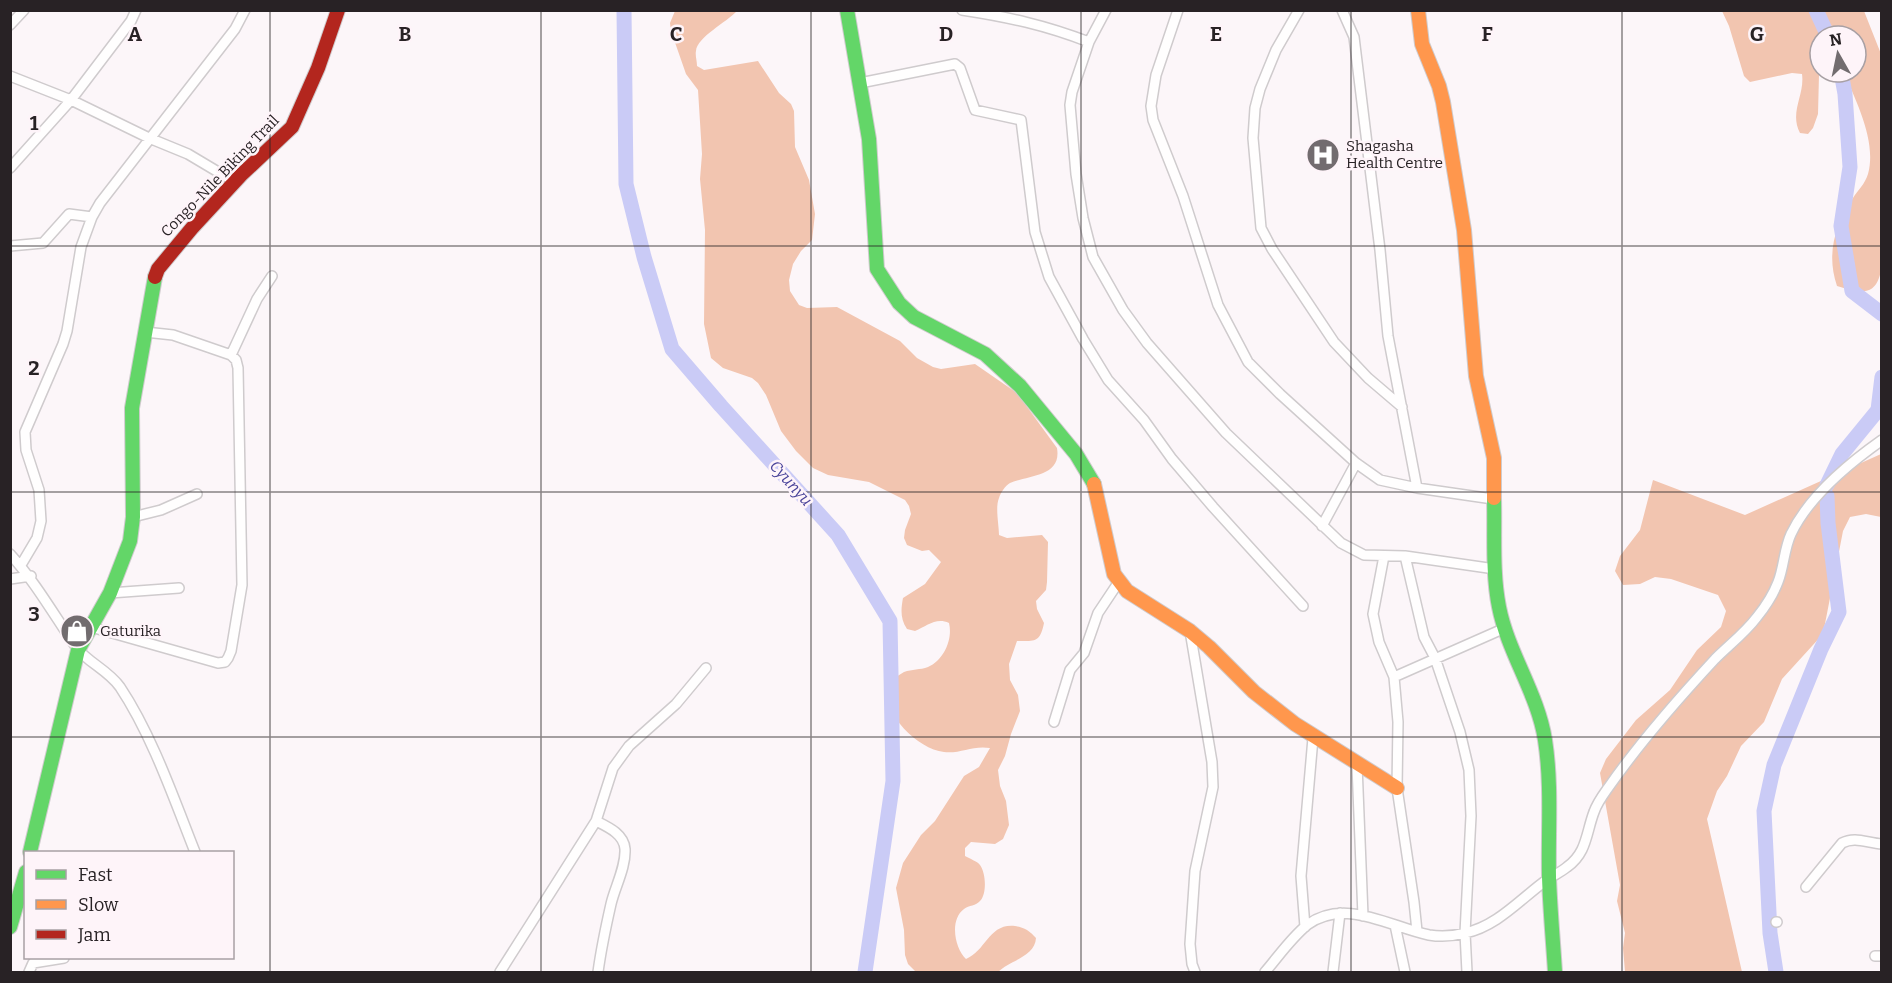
<svg xmlns="http://www.w3.org/2000/svg" width="1892" height="983" font-family="Bitter,serif">
	<rect width="100%" height="100%" fill="#fcf6f9"/>
	<path fill="#f2c5b0" d="M675,11H737C727,22 697,37 696,51C695,55 697,61 697,66L704,70L758,61L779,93L791,104L794,111L795,147L809,180L815,214L812,240L801,251L793,264L789,280L790,291L799,305L807,308L837,307L900,341L917,358L933,367L941,369L975,364L1017,393L1057,448C1062,477 1028,475 1010,483C1005,486 1001,492 999,498C995,507 999,525 999,535L1007,538L1042,535L1048,542L1047,582L1046,590L1036,601L1037,609L1044,623C1040,643 1035,641 1017,641L1009,664L1010,680L1018,695L1020,711L1011,734L1005,756L998,770L1000,786L1006,801L1009,825L1003,839L995,844L971,842L965,848V856C970,859 977,861 980,865C986,873 987,894 980,901C976,906 969,905 964,909C949,920 955,949 966,959C986,951 989,923 1015,926C1024,927 1030,931 1036,938C1035,957 1010,960 998,972H916L908,964L905,955L904,930L896,888L903,863L921,835L935,821L964,776L979,767L990,748C973,745 960,754 944,752C917,749 884,714 884,686C890,681 897,676 904,672C912,669 920,670 928,667C944,660 953,639 949,623C936,617 927,626 915,631L907,629C900,619 901,609 903,598L925,584L941,562L929,550L922,551L907,545L904,538L905,530L911,514L909,506L905,500L869,482L828,475L813,468L796,451L781,431L766,395L758,383L752,378L723,368L711,358L704,324L705,230L700,179L702,154L698,90L686,74L671,31L670,23Z
		M1722,11H1864L1881,54V270C1876,299 1858,292 1837,286C1826,254 1835,225 1853,198C1858,190 1865,184 1868,174C1877,141 1856,102 1844,72H1856V36H1820L1818,114L1813,128L1808,134L1800,133C1789,112 1805,95 1802,74L1792,73L1750,82L1744,76L1729,26Z
		M1881,454V517L1866,514L1850,517L1843,531L1823,634L1782,679L1764,722L1741,746L1727,776L1717,791L1707,819L1742,972H1625L1623,948L1625,933L1617,901L1620,885L1600,773L1606,759L1636,720L1670,690L1697,650L1721,627L1726,611L1718,595L1671,579L1655,577L1640,584L1623,585L1615,571L1620,556L1640,530L1653,480L1745,515Z"/>
	<g fill="none" stroke-linecap="round" stroke-linejoin="round">
		<path stroke="#cacbf6" stroke-width="15" d="M624,10L626,184L644,257L672,349L721,406L838,535L890,621L893,781L865,972
			M1816,10L1828,36
			M1841,72L1845,94L1850,167L1841,226L1852,291L1882,314
			M1827,485L1842,454L1878,410L1882,377
			M1776,972L1770,933L1764,811L1774,765L1821,649L1839,612L1828,523L1827,496"/>
		<g stroke="#cfcbcd" stroke-width="12">
			<path id="street" d="M962,10C1008,17 1045,25 1089,42
				M1106,10L1089,42L1072,92L1070,105L1076,174L1083,218L1093,257L1123,310L1147,343L1226,433L1341,543L1364,555L1405,556L1495,569
				M1178,10L1156,75L1151,106L1153,120L1183,196L1218,305L1248,362L1280,394L1356,463L1380,480L1417,488L1493,499
				M1299,10L1276,50L1260,89L1255,108L1253,138L1261,228L1272,249L1334,342L1368,378L1402,407
				M1342,10L1354,37L1380,250L1388,336L1417,488
				M10,25L24,10
				M10,76L71,100L149,138L188,154L235,182
				M860,83L955,64L960,68L975,110L1021,120L1035,232L1049,277L1083,339L1108,380L1144,420L1172,459L1213,507L1303,606
				M10,168L71,100L131,21L136,10
				M10,246L43,243L69,214L92,217
				M231,355L257,299L272,276
				M133,517L161,510L197,494
				M1322,526L1356,463
				M10,554C36,583 54,615 76,647C87,662 108,670 120,687C152,735 174,799 195,852
				M1384,556L1373,614L1379,642L1394,677L1398,722L1397,788L1414,902L1417,931
				M1405,556L1424,637L1435,658L1460,732L1469,770L1471,816L1465,933L1467,972
				M21,565L37,538L41,521L39,490L26,450L25,432L63,344L67,331L81,247L92,217L100,203L235,29L245,10
				M10,579L31,576
				M110,593L179,588
				M91,627L218,663L225,662L228,658L231,651L242,585L238,368L236,360L231,355L173,335L145,332
				M1190,631L1212,762L1213,787L1195,871L1190,944L1192,964L1195,972
				M1394,677L1505,628
				M1054,722L1070,670L1084,653L1098,613L1118,583
				M1357,765L1363,916
				M596,821L613,768L629,746L676,704L706,668
				M1806,887L1842,843C1855,836 1867,843 1882,844
				M1776,922H1777
				M1395,925L1405,972
				M1305,927L1301,876L1313,738
				M1875,956H1882
				M29,972L33,963L64,958
				M500,972L596,821C608,827 624,834 625,849C626,867 615,887 611,904C606,926 601,950 598,972
				M1265,972C1278,957 1291,938 1307,925C1345,897 1390,927 1429,935C1441,937 1454,936 1465,933C1498,926 1521,898 1548,879C1554,875 1561,872 1567,867C1587,853 1586,833 1594,812C1597,803 1603,795 1608,788C1640,742 1677,700 1715,659C1729,645 1745,633 1757,617C1765,607 1773,595 1778,582C1784,567 1784,549 1791,534C1809,496 1848,464 1882,440
				M1333,972L1340,913"/>
		</g>
		<g stroke="#cfcbcd" stroke-width="16">
			<path id="fast" d="M847,10L869,139L877,269L899,303L914,317L985,354L1020,386L1076,454L1094,484
				M1494,498C1495,534 1492,572 1499,607C1508,653 1538,694 1545,740C1552,785 1548,831 1549,877C1550,908 1553,940 1555,972
				M30,852L78,650L110,593L130,541L133,517L132,408L155,277
				M10,927L26,872"/>
		</g>
		<g stroke="#cfcbcd" stroke-width="16">
			<path id="slow" d="M1418,10L1422,44L1439,86L1443,102L1464,230L1476,376L1494,458V498
				M1094,484L1114,574L1127,591L1190,631L1209,647L1254,692L1295,724L1397,788"/>
		</g>
		<g stroke="#cfcbcd" stroke-width="16">
			<path id="jam" d="M155,277L158,269L192,228L241,175L292,127L318,68L338,10"/>
		</g>
		<use href="#street" stroke="#fffefe" stroke-width="9"/>
		<use href="#fast" stroke="#63d668" stroke-width="14"/>
		<use href="#slow" stroke="#ff974d" stroke-width="14"/>
		<use href="#jam" stroke="#b3261e" stroke-width="14"/>
	</g>
	<path fill="none" stroke="#282225" stroke-width="1.5" stroke-opacity="0.55" d="M270,10V972M541,10V972M811,10V972M1081,10V972M1351,10V972M1622,10V972M10,246H1882M10,492H1882M10,737H1882"/>
	<defs>
		<g id="hospital-disc" transform="scale(1.725)"><circle r="9.5" fill="#726c6f" stroke="#fef4f9"/><path d="M-5-5h3v3.5h4V-5h3V5h-3V1.5h-4V5h-3Z" fill="#fff"/></g>
		<g id="shop-disc" transform="scale(1.725)"><circle r="9.5" fill="#726c6f" stroke="#fef4f9"/><path d="M-5-2.5h2.3a2.7 3.5 0 0 1 5.4 0H5L5.5 6h-11ZM-1.5-2.5h3a1.5 2.3 0 0 0-3 0Z" fill="#fff"/></g>
	</defs>
	<g fill-rule="evenodd">
		<use href="#hospital-disc" x="1323" y="155"/>
		<use href="#shop-disc" x="77" y="631"/>
	</g>
	<g text-anchor="middle" dominant-baseline="central" stroke-width="5" stroke-linejoin="round" paint-order="stroke">
		<g font-size="15" fill="#282225" stroke="#fef4f9" text-anchor="start">
			<text x="1346" y="146">Shagasha<tspan x="1346" dy="17">Health Centre</tspan></text>
			<text x="100" y="631">Gaturika</text>
		</g>
		<g font-size="15" fill="#282225" stroke="#fef4f9">
			<text transform="translate(220 176) rotate(-46)">Congo-Nile Biking Trail</text>
		</g>
		<g font-size="16" font-style="italic" fill="#4a449a" stroke="#fef4f9">
			<text transform="translate(791 483) rotate(48)">Cyunyu</text>
		</g>
	</g>
	<g font-size="20" text-anchor="middle" font-weight="bold" fill="#282225" stroke="#fef4f9" stroke-width="5" stroke-linejoin="round" paint-order="stroke">
		<text x="135" y="41">A</text>
		<text x="405" y="41">B</text>
		<text x="676" y="41">C</text>
		<text x="946" y="41">D</text>
		<text x="1216" y="41">E</text>
		<text x="1487" y="41">F</text>
		<text x="1757" y="41">G</text>
		<text x="34" y="130">1</text>
		<text x="34" y="375">2</text>
		<text x="34" y="621">3</text>
	</g>
	<rect width="1892" height="983" fill="none" stroke="#282225" stroke-width="24"/>
	<rect x="24" y="851" width="210" height="108" fill="#fef4f9" stroke="#a8a0a4" stroke-width="1.5"/>
	<rect x="36" y="870" width="30" height="9" fill="#63d668" stroke="#a8a0a4" stroke-width="1.5"/>
	<text x="78" y="881" font-size="18" fill="#282225">Fast</text>
	<rect x="36" y="900" width="30" height="9" fill="#ff974d" stroke="#a8a0a4" stroke-width="1.5"/>
	<text x="78" y="911" font-size="18" fill="#282225">Slow</text>
	<rect x="36" y="930" width="30" height="9" fill="#b3261e" stroke="#a8a0a4" stroke-width="1.5"/>
	<text x="78" y="941" font-size="18" fill="#282225">Jam</text>
	<g transform="translate(1838 54) rotate(351)"><circle r="28" fill="#fef4f9" stroke="#a8a0a4" stroke-width="1.5"/>
	<path d="M0-4.5L10 22L0 15L-10 22Z" fill="#726c6f"/>
	<text y="-9" font-size="16" font-weight="bold" text-anchor="middle" fill="#282225">N</text>
	</g>
</svg>
